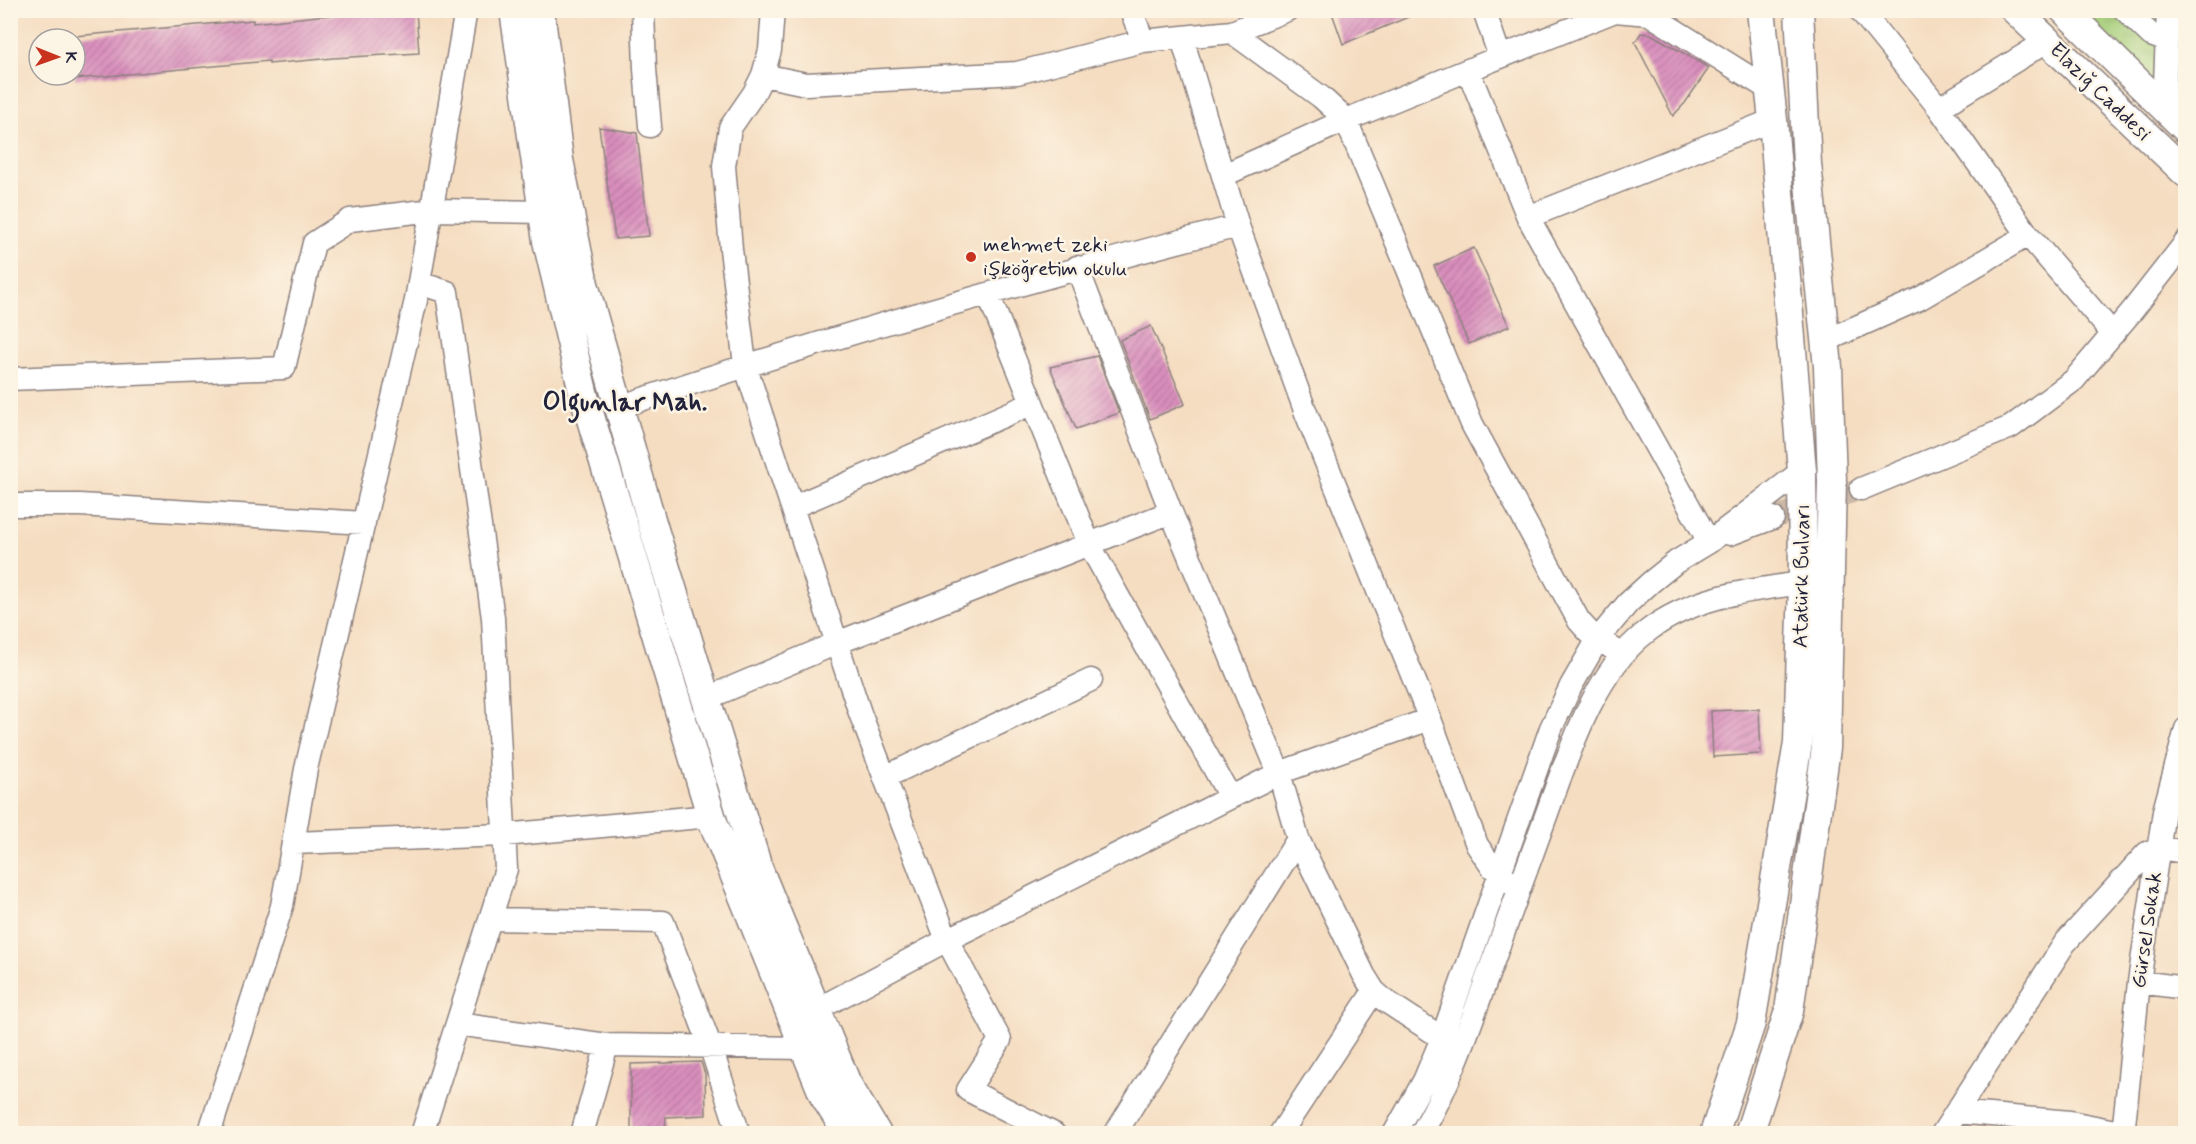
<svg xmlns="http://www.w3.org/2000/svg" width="2196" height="1144" font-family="Mynerve,sans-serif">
	<defs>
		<pattern id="park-tufts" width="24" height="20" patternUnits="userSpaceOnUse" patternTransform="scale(1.5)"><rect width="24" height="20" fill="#a5ce79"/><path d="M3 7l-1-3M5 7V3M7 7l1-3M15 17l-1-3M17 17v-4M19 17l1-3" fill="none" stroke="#8eb16a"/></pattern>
		<pattern id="building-hatch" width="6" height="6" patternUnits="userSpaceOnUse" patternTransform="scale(1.5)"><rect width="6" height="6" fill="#da8fbd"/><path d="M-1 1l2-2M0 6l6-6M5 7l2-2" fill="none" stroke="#b0749b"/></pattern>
	</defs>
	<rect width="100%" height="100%" fill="#fcf5e5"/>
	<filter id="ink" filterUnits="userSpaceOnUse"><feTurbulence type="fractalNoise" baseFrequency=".0167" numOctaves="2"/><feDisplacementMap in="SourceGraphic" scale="12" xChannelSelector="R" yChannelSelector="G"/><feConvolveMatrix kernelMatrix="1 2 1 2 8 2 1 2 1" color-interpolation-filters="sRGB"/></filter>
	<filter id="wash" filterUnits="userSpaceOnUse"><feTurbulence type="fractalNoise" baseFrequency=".008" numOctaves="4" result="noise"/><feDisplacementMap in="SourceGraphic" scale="24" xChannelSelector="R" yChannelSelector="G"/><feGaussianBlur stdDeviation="1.35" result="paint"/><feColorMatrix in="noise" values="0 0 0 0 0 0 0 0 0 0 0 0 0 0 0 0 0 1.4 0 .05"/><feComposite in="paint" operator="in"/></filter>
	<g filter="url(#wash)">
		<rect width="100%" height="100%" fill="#f5ddc1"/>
		<path fill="url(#park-tufts)" stroke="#64785a" stroke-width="1.5" d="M2073,11H2185V116Z"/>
		<g id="blocks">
			<path fill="url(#building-hatch)" d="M416,10L419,53L333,58L269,64V61L75,79V36L253,20V23L318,16Z
				M1331,10H1423V11L1343,44Z
				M1641,33L1651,34L1709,68L1685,103L1673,116L1635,42Z
				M599,127L637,133L649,236L615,239Z
				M1474,248L1509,326L1469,344L1434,266Z
				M1151,326L1185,404L1150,419L1120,340Z
				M1097,356L1119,413L1076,429L1050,367Z
				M1759,709L1761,754L1713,757L1711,711Z
				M701,1062L705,1074L706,1115L666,1117L665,1134H631V1064Z"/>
		</g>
	</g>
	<g filter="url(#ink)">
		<use href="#blocks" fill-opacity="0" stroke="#8c807e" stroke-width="1.5"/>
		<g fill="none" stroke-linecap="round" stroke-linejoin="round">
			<path stroke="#cbb8a6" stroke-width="22" stroke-dasharray="22 11" stroke-linecap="butt" d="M1773,518L1861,489"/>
			<g stroke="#8c807e" stroke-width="25">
				<path id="minor" d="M643,10L645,69L650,126
					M773,10L770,50L763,75L754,93L730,128L724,166L731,249L745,365L860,713L947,940L1000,1040L968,1090L1054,1134
					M1131,10L1143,41
					M1484,10L1500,57
					M1860,10L1939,108
					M2125,10L2151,35L2167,41
					M1232,32L1287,10
					M1182,38L1238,226L1306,413L1430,719L1477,845L1492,867L1519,890
					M2047,41L1939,108L2028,235L2113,334
					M763,75L806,84L1017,73L1143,41L1232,32L1321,97L1346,120L1472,424L1579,621L1590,633L1622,655
					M2164,108L2168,10
					M1224,175L1346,120L1468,70
					M1528,217L1773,120
					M1077,267L1171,512L1279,773L1298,839L1364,975L1374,991L1384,1000L1442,1038
					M419,283L447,292L493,618L506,869L422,1134
					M988,294L1089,544L1230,797
					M1825,341L1919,299L2028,235
					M10,379L284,368L314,243L350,220L432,210L543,212
					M619,407C823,339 1030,280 1238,226
					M1861,489L2011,427L2074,380L2132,311L2186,242
					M10,505H80L364,523
					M793,507L1031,404
					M1730,534L1773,518
					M1709,542L1528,217L1468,70L1615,11L1649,14L1770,90
					M705,699L837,643L1171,512
					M885,777L1091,680
					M293,843L504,835L711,816
					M490,919L663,922L710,1045L739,1134
					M2139,982L2186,988
					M816,1010L947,940L1279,773L1430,719
					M457,1024L607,1045
					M1956,1112L2070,1122L2130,1134
					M209,1134L282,906L306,769L416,300L466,10
					M582,1134L607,1045L804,1048
					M1115,1134L1298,839
					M1280,1134L1374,991
					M1394,1134L1424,1081L1442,1038L1551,728L1571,686L1598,639L1628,603L1651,582L1676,562L1709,542L1802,471
					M1421,1134C1450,1084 1469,1029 1488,975C1508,921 1527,867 1547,813C1569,753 1594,673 1645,633C1690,597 1748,590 1803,583
					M1942,1134L2065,943L2147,853L2159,848L2186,852
					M2123,1134L2139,982L2164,811L2186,729"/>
			</g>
			<g stroke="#8c807e" stroke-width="31">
				<path id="major" d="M514,10L547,241L584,396L713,822L824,1096L848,1134
					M540,10L559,160L584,284L652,523L758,868L847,1084L877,1134
					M2015,10L2186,173
					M2064,10L2186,129
					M1714,1134L1751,1023L1798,743L1803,583L1802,471L1773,120L1761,10
					M1749,1134L1789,1011L1826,748L1832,481L1828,367L1807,164L1799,10"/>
			</g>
			<use href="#minor" stroke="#fff" stroke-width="22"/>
			<use href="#major" stroke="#fff" stroke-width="28"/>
		</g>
	</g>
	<circle fill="#c8321e" stroke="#fcf5e5" stroke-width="2" cx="971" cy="257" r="6"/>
	<g text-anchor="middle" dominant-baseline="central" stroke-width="5" stroke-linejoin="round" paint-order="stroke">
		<g font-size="21" fill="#22223b" stroke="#fcf5e5">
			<text transform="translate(2100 92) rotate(44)">Elazığ Caddesi</text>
			<text transform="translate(1802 576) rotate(-89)">Atatürk Bulvarı</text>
			<text transform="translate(2147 930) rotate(-82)">Gürsel Sokak</text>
		</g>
		<g font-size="21" fill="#22223b" stroke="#fcf5e5" text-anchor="start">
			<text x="983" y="245">mehmet zeki<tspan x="983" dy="24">işköğretim okulu</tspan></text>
		</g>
		<g font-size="27" font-weight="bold" fill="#22223b" stroke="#fcf5e5">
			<text x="625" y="402">Olgunlar Mah.</text>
		</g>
	</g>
	<rect width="2196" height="1144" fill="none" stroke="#fcf5e5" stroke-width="36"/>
	<g transform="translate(57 57) rotate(91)"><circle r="28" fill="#fcf5e5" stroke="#a5a1a1" stroke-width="1.5"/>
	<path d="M0-4.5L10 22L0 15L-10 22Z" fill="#c8321e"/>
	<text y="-9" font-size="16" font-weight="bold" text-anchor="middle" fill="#22223b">K</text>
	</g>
</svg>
